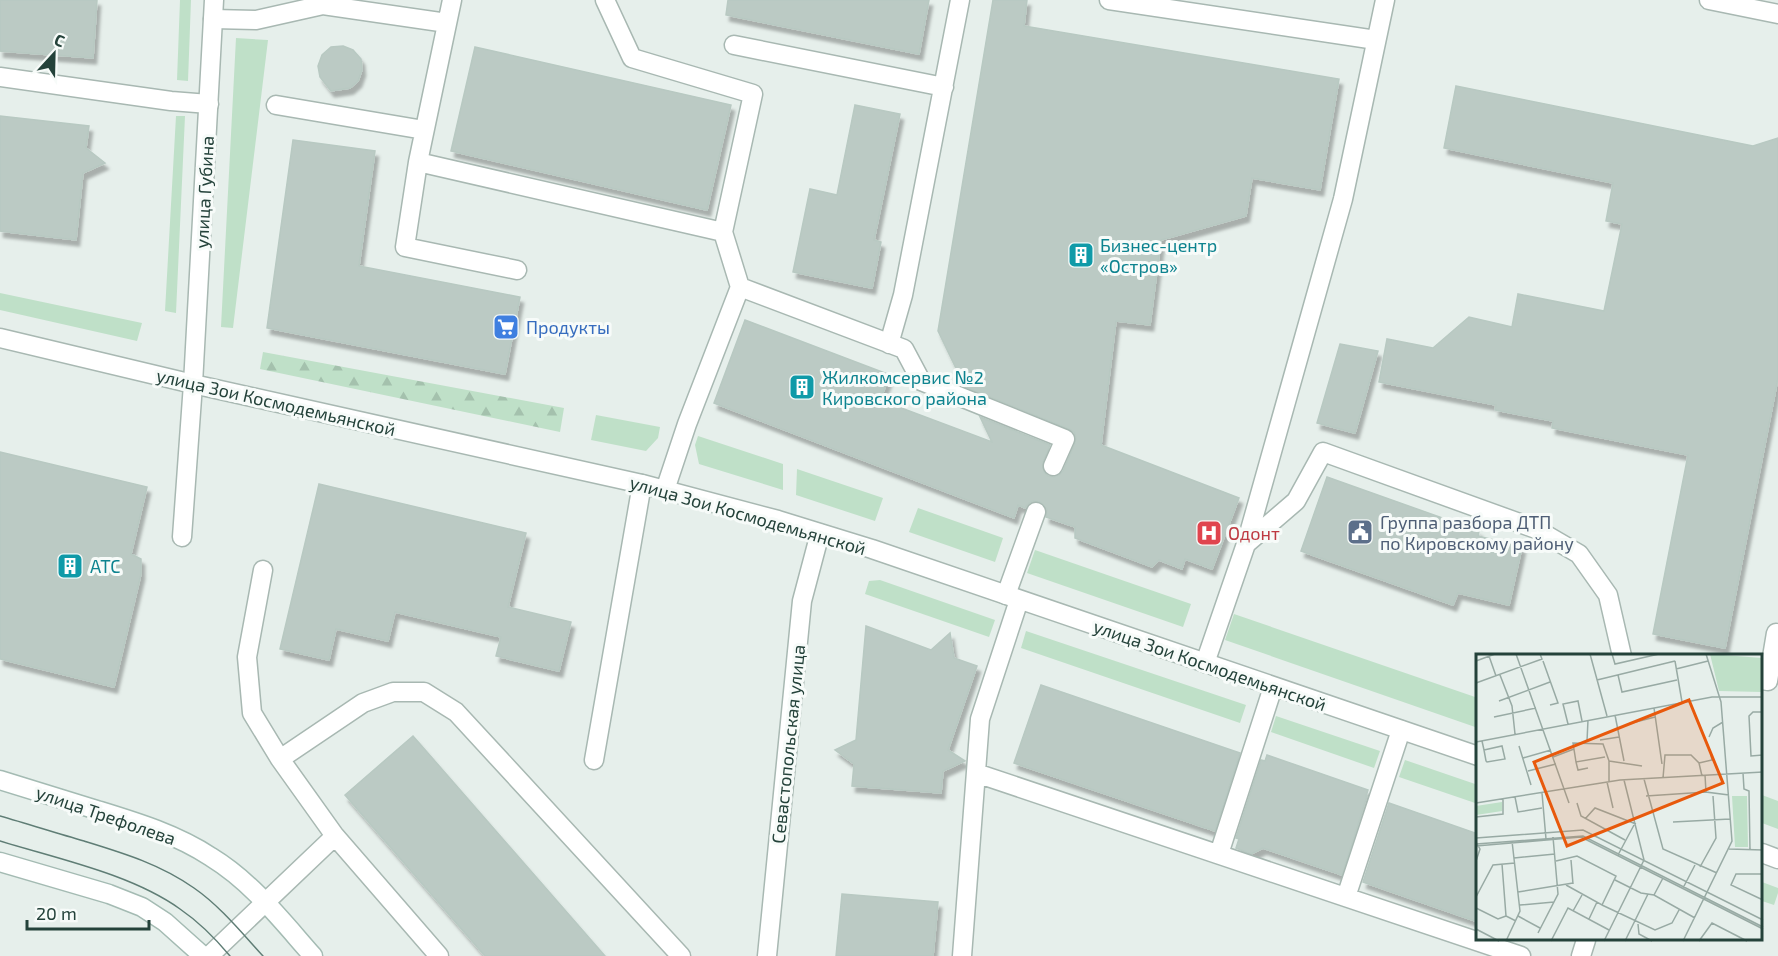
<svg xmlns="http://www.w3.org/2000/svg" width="1778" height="956" font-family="'Exo 2',sans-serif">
	<defs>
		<pattern id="forest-firs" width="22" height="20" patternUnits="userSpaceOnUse" patternTransform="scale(1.5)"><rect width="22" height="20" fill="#bfe0c8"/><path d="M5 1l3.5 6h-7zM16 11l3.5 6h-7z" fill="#a4c1ad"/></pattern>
		<filter id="shadow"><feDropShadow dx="3.5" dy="6" stdDeviation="1.5" flood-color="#0004"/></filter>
	</defs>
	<rect width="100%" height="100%" fill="#e6efeb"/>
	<path fill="#bfe0c8" d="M180,0H191L188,81L177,80Z
		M236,38L268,40L233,328L221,327Z
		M176,116H185L176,313L165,311Z
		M0,293L142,323L137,341L0,310Z
		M596,415L660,427L658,438L646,451L591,440Z
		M698,436L783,464V490L699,464L695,445Z
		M797,469L883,498L875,521L796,495Z
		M918,508L1003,538L995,562L909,532Z
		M1035,550L1191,604L1183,627L1027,573Z
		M880,580L995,620L989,637L865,594L869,581Z
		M1234,614L1478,698V728L1225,640Z
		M1026,631L1246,705L1240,723L1021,648Z
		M1276,716L1380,751L1374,768L1271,732Z
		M1405,760L1478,785V804L1399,777Z
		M1762,795L1778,801V829L1762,823Z
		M1762,882L1778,888V893L1774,905L1762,901Z"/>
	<path fill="url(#forest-firs)" d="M263,352L564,408L560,432L260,369Z"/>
	<path fill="#bbcac4" stroke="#b8c9c2" stroke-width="1.5" filter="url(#shadow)" d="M0,0H97L93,58L0,51Z
		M728,0H929L919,54L726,15Z
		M993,0H1027L1024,26L1339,79L1320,190L1252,178L1246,216L1161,240L1150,325L1116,321L1101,445L1239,498L1212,569L1185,559L1182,569L1159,560L1152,567L1075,538V527L1046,517L1047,509L1040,502L1033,501L1028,504L1025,508L1018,505L1014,518L714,403L745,320L890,375L880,400L992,442L980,417L1050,445L1043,462L1044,472L1048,476L1054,477L1059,475L1063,471L1075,443L1076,437L1074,432L1069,429L965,387L938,331Z
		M343,46L353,50L361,59L362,70L358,81L350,88L331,91L320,77L318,66L322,55L331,47Z
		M475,47L731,105L707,210L451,151Z
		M1456,86L1753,146L1778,138V378L1725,648L1653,634L1688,455L1552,428L1553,421L1495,410L1496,405L1379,382L1387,339L1433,348L1469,317L1512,327L1518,294L1604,311L1622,224L1606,221L1613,183L1444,148Z
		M855,105L900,114L874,240L881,242L872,288L793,272L810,189L837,195Z
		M0,116L89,126L86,148L105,163L83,173L76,240L0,231Z
		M293,140L375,151L359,266L520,297L505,374L267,328Z
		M1340,344L1378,351L1355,433L1317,423Z
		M0,452L147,487L131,554L141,559V574L114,687L0,659Z
		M1327,477L1479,531L1478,536L1522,547L1509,605L1458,593L1453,605L1301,551Z
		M319,484L526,533L508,607L571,622L559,671L496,656L501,637L395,612L388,641L336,629L329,660L280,649Z
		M866,626L931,650L950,633L954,658L977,666L948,750L965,761L943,771L941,793L852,786L854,764L835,750L856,740Z
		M1041,685L1240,753L1215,831L1014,763Z
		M413,736L605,956H485L345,795Z
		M1267,755L1368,790L1366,796H1367L1342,875L1263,848L1251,854L1236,848L1239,839L1236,838L1261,760L1265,761Z
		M1389,803L1478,834V922L1363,882Z
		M842,894L938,902L933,956H836Z"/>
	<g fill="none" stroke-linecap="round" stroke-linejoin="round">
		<g stroke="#a8b8b2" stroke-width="21">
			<path id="lane" d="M452,0L418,162L723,232
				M605,0L632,58L753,94L723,232L740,287L687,424L665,490
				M1109,0L1376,40
				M213,19L256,20L323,5L447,23
				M734,45L944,87
				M0,77L171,101L209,104
				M276,105L424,130
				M418,162L405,247L517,270
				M740,287L904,349L921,381L1065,439L1053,466
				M889,344L903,295L960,0
				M182,537L193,384
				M1246,544L1343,199L1385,0
				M263,570L247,657L252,713L280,759L335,836L439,956
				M1006,595L1036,512
				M1205,663L1246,544L1296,501L1323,452L1536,529L1579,554L1608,595L1622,656
				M1762,680L1768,681L1776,633
				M280,759L363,703L393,692H424L456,712L681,956
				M594,760L642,484
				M976,773L1521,956
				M1219,854L1273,687
				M1346,897L1401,730
				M209,956L335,836
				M962,956L980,719L1019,600
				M1581,956L1586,940"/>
		</g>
		<g stroke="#a8b8b2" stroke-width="21">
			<path id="street" d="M1709,0L1778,14
				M0,338L193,384L642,484L778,520L872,549L1478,756
				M193,384L214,0
				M1762,853L1778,859
				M767,956L802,601L820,533"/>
		</g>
		<g stroke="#a4bbb3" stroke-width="21">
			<path id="secondary" d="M0,780C32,790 64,800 97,810C136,822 176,834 211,857C252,882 282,921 313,956
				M0,862L109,894L142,907L165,922L203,956"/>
		</g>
		<use href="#lane" stroke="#fff" stroke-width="18"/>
		<use href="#street" stroke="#fff" stroke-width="18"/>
		<use href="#secondary" stroke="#fff" stroke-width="18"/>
		<path stroke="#5f7d75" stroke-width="1.5" d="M0,816C28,824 56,833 84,841C123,853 160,864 194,888C220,906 241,932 263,956
			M0,841C58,859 131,874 180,909C199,922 215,938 230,956"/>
	</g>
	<defs>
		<g id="building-square" transform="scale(1.35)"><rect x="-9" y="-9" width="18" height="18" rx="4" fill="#0f9aa8" stroke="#f7fbf9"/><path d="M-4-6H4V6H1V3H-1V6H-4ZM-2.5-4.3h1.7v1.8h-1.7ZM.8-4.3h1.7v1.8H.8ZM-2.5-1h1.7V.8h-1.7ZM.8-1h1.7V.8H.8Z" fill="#fff"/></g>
		<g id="supermarket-square" transform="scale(1.35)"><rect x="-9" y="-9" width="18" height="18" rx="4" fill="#3f7fe0" stroke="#f7fbf9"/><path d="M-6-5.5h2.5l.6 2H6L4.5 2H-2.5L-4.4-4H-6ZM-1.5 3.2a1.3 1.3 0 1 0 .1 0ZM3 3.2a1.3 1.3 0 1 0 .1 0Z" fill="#fff"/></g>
		<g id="civic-square" transform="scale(1.35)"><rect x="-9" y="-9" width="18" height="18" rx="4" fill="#5c6f8a" stroke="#f7fbf9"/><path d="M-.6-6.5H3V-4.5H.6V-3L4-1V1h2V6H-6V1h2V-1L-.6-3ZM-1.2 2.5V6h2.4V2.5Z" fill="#fff"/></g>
		<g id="hospital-square" transform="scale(1.35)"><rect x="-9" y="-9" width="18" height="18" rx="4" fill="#e0444e" stroke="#f7fbf9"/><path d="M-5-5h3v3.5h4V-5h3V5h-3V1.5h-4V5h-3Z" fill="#fff"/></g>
	</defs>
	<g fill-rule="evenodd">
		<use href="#building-square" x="1081" y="255"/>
		<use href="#supermarket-square" x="506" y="327"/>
		<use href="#building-square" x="802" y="387"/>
		<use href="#civic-square" x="1360" y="532"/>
		<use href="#hospital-square" x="1209" y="533"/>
		<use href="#building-square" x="70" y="566"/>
	</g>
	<g text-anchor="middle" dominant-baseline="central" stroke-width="6" stroke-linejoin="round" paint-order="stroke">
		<g font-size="18" fill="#24423a" stroke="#f7fbf9">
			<text transform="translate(204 192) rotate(-87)">улица Губина</text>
			<text transform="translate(276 402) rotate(13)">улица Зои Космодемьянской</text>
			<text transform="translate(748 515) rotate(16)">улица Зои Космодемьянской</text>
			<text transform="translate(1210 665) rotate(19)">улица Зои Космодемьянской</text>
			<text transform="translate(788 744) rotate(-84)">Севастопольская улица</text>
			<text transform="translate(106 815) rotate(19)">улица Трефолева</text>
		</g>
		<g font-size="18" fill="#0d838f" stroke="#f7fbf9" text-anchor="start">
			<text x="1100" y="245">Бизнес-центр<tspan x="1100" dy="21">«Остров»</tspan></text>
			<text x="822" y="377">Жилкомсервис №2<tspan x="822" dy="21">Кировского района</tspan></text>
			<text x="90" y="566">АТС</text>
		</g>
		<g font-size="18" fill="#366cbe" stroke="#f7fbf9" text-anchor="start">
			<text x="526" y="327">Продукты</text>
		</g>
		<g font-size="18" fill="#4e5e75" stroke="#f7fbf9" text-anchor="start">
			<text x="1380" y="522">Группа разбора ДТП<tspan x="1380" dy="21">по Кировскому району</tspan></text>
		</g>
		<g font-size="18" fill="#be3a42" stroke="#f7fbf9" text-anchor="start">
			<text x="1228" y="533">Одонт</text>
		</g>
	</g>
	<g transform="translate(1476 654)">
		<rect width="286" height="286" fill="#e6efeb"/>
		<path d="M26,148V157L0,161V152Z" fill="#bfe0c8"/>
		<path d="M234,0L286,4V38L243,37ZM256,142H271L272,193H259Z" fill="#bfe0c8"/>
		<path fill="none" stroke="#98aaa4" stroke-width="1.5" d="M40,0L93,149M114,0L131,62M136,0L139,10L183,0M13,2L20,22M0,7L19,0M67,7L82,49L74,51M199,7L206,48M200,15L232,7M24,21L36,52L39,80M142,21L146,38L201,26M121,26L199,7M0,29L66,5L64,0M23,47L74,28M178,54L186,110M287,58H277L273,62L275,102L287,101M139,61L148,107M18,63L60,54M92,70L87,50L102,47L106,67M152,70L179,63M233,83L237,74L247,68M124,86L143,83M6,87L8,96L10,107L11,108L29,105L26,92L8,96M111,87L112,66M0,88L236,43H287M43,92L55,131M77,103L98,95M129,103L100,108L97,89L127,90L133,107V128M47,104L75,96M133,107L166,112M100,108L102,116L112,114M223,109L236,106L235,101M52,117L80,110M267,119L268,135L273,137L274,196M229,121L230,138L253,141M187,124L189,101H215L223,109L226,122M168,125L187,195L241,219M131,128L137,154M66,139L70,185M170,142L230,138M39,143L42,158L66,154M0,149L144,126L287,118M101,149L105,162L149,186M0,163L27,160V145M109,165L119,154L160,170M197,168L254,165M0,184L107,176L287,266M0,188L4,195L0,207M0,190L107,182L287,273M0,192L105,183L287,275M253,195L287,196M142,201L158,171M38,204L79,200M95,206L97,230M80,207L101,202L140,222L126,251L90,231M26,210L30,262L40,267M224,213L240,184L237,142M287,220H260L255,231L287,246M139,226L165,239L178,241L219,264M207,234L219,211M42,238L97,229M178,241L187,224M0,243L17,211L39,209M44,251L78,248M126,251L179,276L196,269L203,256M0,254L22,265L30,262M97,257L106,241M42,262L64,274M113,265L121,248M162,270L163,280L176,287M0,275L23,287M62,279L82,240L77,183M30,287L44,257L36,187M75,287L92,254L133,276M128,287L168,206L148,126M149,287L172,240M207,287L256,187L245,48L230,0M223,287L236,269L271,287"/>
		<path fill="#e8590c" fill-opacity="0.15" stroke="#e8590c" stroke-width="3" d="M213,46L247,129L91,192L58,108Z"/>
		<rect width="286" height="286" fill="none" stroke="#24423a" stroke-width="3"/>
	</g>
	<g transform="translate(54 54) rotate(22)" stroke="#f7fbf9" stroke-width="4.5" paint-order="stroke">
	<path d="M0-4.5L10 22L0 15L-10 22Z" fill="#24423a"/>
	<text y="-9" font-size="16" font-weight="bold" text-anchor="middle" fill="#24423a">С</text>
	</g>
	<path d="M27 920v9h122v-9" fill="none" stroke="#24423a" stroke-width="3"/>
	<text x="36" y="920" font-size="18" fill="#24423a" stroke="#f7fbf9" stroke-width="4.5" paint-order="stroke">20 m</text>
</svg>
